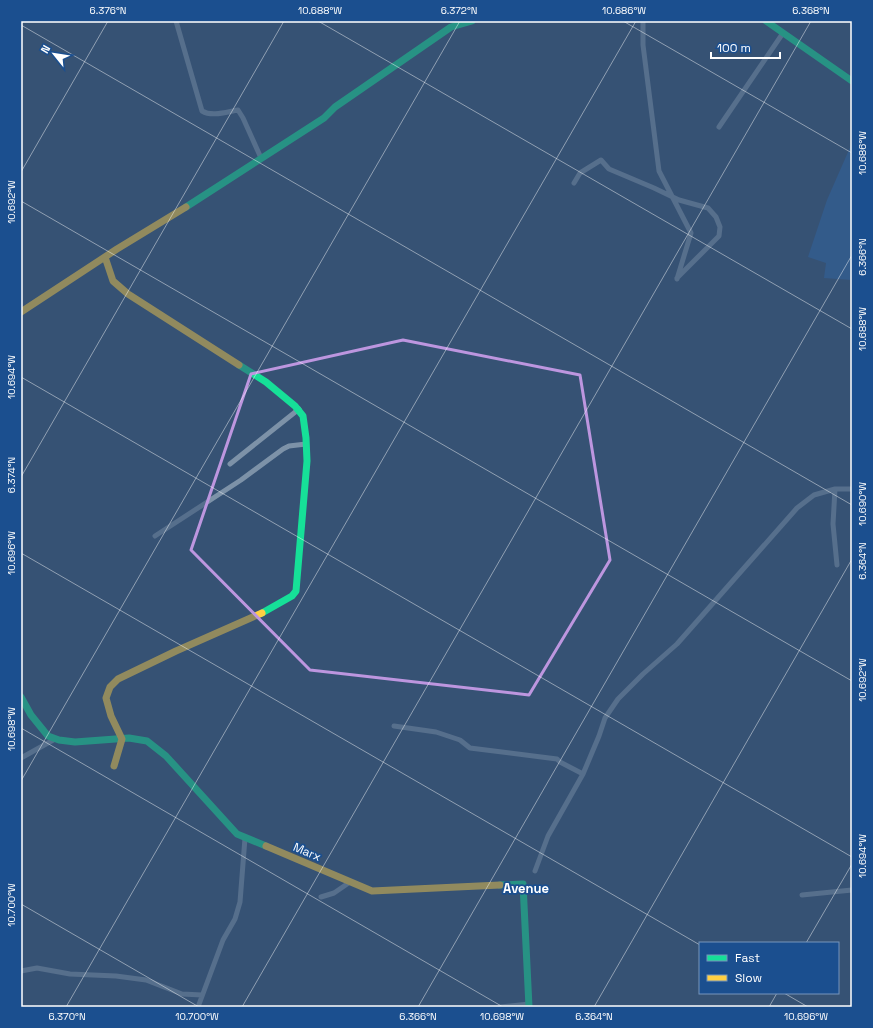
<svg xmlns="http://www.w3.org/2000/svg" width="873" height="1028" font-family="'Space Grotesk',sans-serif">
	<rect width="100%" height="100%" fill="#365274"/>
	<path fill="#2f66a5" d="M852,143V280L824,278L826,263L808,257L827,200Z"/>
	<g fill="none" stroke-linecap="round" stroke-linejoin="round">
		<path stroke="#7d92a8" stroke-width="5" d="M176,21L202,111C212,117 226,112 238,110L243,118L261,158
			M643,21V45L659,171L691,233L677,279
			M719,127L783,33
			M574,183L580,173L601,160L609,169L654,188L679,200L708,208L716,217L720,227L719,236L677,278
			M230,464L299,409
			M835,489L833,524L837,565
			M155,536L241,480L283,449L289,446L306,444
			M394,726L436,732L460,740L470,748L557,759L560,762L583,774
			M21,758L55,739
			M535,871L548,836L583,774L599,736L605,718L618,699L643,674L677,644L797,508L814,495L835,489H852
			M802,895L852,890
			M321,897L334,893L350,882
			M21,971L37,968L70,974L116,976L146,980L182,994L202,995
			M198,1007L223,940L235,919L240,902L245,838
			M500,1007L529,1004"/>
		<path stroke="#16e098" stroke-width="7" d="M766,21L852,81
			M186,207L324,118L335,107L451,27L472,21
			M239,365L266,382L295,406L303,416L306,438L307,461L296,591L292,596L262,613
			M21,697L31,715L48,736L59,740L75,742L129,738L147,741L166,756L237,834L266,846
			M500,885L523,884L529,1007"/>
		<path stroke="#ffcf43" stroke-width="7" d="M105,257L113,281L128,294L239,365
			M21,312L117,249L186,207
			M114,766L122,739L111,716L106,698L110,687L118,679L176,651L262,613
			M266,846L372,891L500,885"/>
	</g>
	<path d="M0 0H873V1028H0ZM403,340L580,375L610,560L529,695L310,670L191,550L251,374Z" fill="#365274" fill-opacity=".55" fill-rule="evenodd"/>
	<path fill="none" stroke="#bd96df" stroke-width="3" stroke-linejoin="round" d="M403,340L580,375L610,560L529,695L310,670L191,550L251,374Z"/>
	<path fill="none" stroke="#fff" stroke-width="1" stroke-opacity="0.45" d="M318,21L852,329M623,21L852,153M21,25L852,505M21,172L108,21M21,201L852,681M21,377L852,857M21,477L284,21M21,553L700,945M21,728L503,1007M21,781L460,21M21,904L199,1007M806,943L852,864M784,993L808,1007M66,1007L636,21M242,1007L811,21M418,1007L852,255M594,1007L852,559M769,1007L777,993"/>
	<g text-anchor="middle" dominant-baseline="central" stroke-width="3.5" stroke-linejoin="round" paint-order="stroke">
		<g font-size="12" fill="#fff" stroke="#1b4f8f">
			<text transform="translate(307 852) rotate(23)">Marx</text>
		</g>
		<g font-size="13" font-weight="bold" fill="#fff" stroke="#1b4f8f">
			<text x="526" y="888">Avenue</text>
		</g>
	</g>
	<rect width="873" height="1028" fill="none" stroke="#1b4f8f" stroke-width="44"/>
	<rect x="699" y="942" width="140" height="52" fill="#1b4f8f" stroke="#7695bc"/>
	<rect x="707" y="955" width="20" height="6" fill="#16e098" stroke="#7695bc"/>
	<text x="735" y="962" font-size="12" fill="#ffffff">Fast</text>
	<rect x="707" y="975" width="20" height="6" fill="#ffcf43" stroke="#7695bc"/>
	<text x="735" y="982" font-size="12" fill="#ffffff">Slow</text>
	<g transform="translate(54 54) rotate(300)" stroke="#1b4f8f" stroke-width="3" paint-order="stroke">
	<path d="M0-3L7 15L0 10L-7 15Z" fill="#ffffff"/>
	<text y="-6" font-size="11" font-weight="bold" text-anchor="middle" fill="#ffffff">N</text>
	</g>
	<path d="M711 52v6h69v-6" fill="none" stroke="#ffffff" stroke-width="2"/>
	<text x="717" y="52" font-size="12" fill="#ffffff" stroke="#1b4f8f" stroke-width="3" paint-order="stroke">100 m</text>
	<rect x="22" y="22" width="829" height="984" fill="none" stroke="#fff" stroke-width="1.5"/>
	<g font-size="10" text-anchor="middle" fill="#fff">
		<text x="108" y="14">6.376°N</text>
		<text x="320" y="14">10.688°W</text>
		<text x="459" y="14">6.372°N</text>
		<text x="624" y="14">10.686°W</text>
		<text x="811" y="14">6.368°N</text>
		<text transform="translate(862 153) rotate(-90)" y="4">10.686°W</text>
		<text transform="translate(11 202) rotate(-90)" y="4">10.692°W</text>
		<text transform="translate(862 257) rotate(-90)" y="4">6.366°N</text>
		<text transform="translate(862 329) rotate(-90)" y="4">10.688°W</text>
		<text transform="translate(11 377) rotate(-90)" y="4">10.694°W</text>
		<text transform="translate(11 475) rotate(-90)" y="4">6.374°N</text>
		<text transform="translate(862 504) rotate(-90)" y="4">10.690°W</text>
		<text transform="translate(11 553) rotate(-90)" y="4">10.696°W</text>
		<text transform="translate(862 561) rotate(-90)" y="4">6.364°N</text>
		<text transform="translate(862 680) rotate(-90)" y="4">10.692°W</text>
		<text transform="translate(11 729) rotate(-90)" y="4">10.698°W</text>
		<text transform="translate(862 856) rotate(-90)" y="4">10.694°W</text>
		<text transform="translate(11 905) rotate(-90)" y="4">10.700°W</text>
		<text x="67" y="1020">6.370°N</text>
		<text x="197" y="1020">10.700°W</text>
		<text x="418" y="1020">6.366°N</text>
		<text x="502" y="1020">10.698°W</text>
		<text x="594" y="1020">6.364°N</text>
		<text x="806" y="1020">10.696°W</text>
	</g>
</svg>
